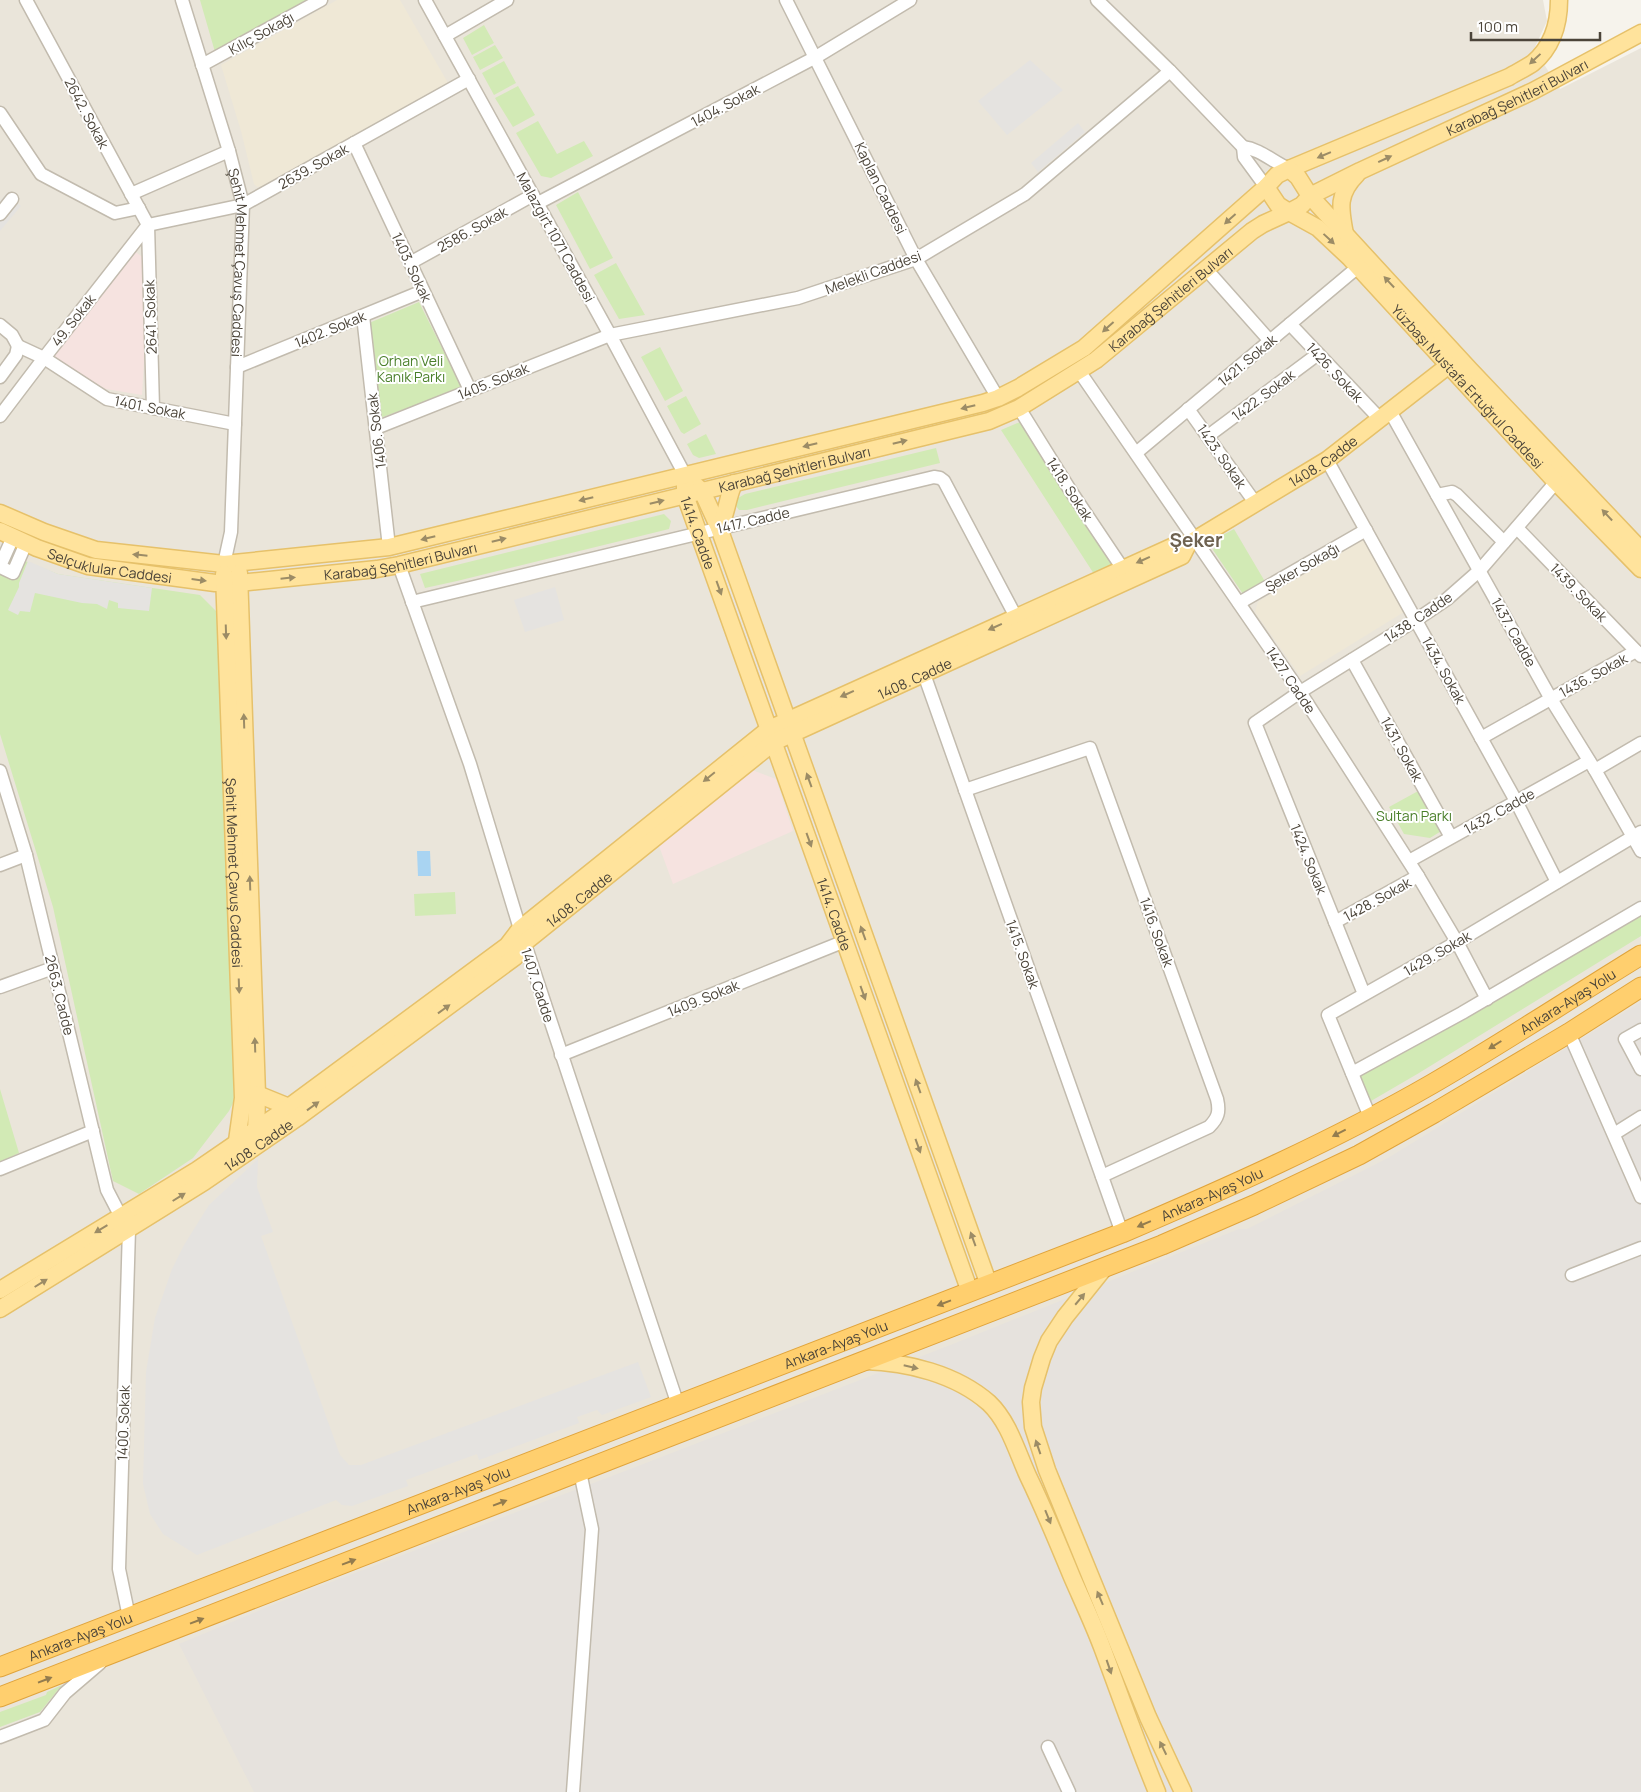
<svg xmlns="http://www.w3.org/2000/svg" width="1641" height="1792" font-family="Manrope,sans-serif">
	<rect width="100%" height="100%" fill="#f6f3ec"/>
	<path fill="#eae5da" d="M0,0H1543L1547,21L1534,49L1560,89L1641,48V1792H0Z"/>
	<path fill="#e6e2dd" d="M1641,1002V1792H254L179,1644L297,1595L620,1473L953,1344L1239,1229H1247L1388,1158Z"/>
	<path fill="#efe8d6" d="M337,0H400L448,83L262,186L257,187L254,184L241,131L221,65Z
		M1359,539L1366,542L1404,612L1300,676L1255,612L1258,602Z"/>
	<path fill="#f6e3e0" d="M134,251L144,258L147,311L142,395L106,389L76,373L53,355Z
		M752,770L776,779L793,831L673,884L659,846Z"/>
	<path fill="#d2eab5" d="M200,0H309L215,52Z
		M484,25L494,43L472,55L463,38Z
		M495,45L503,58L480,70L473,57Z
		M504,61L516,83L494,95L482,73Z
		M518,86L535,115L513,127L495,98Z
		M538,121L557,154L584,141L593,156L551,178L541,176L516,133Z
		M578,192L613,258L590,269L556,205Z
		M616,263L645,315L619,319L594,275Z
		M419,302L462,388L380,418L369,323Z
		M660,347L683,391L665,401L641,357Z
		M686,396L701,424L684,434L681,432L667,406Z
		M1020,422L1113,564L1094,574L1001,430Z
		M706,434L716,454L699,458L693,455L687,444Z
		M936,448L940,463L747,510H739L736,506L738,498L745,494Z
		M664,514L671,521L669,529L665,530L457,581L425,588L420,574Z
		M1234,529L1267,585L1243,594L1213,550L1221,536Z
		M0,551L58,574L200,595L218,613L234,1101L229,1111L193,1158L139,1194L113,1181L53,907L0,734Z
		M1420,790L1443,830L1430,838L1404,834L1389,807Z
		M455,892L456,914L415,916L414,894Z
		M1641,914V936L1419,1073L1371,1101L1359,1077Z
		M0,1089L19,1153L0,1162Z
		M62,1685L40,1712L0,1727V1712L46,1695L47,1692Z"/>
	<path fill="#e5e3e0" d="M1030,60L1063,90L1007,135L978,101Z
		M1078,123L1085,132L1038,172L1031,163Z
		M6,194L21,206L0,231V201Z
		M28,561L58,574L152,588L149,611L118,608V603L109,600L107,609L97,604L82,603L35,593L30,612L20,611L18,615L8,610L19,587V583Z
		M555,587L564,620L525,632L514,600Z
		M258,1159L257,1187L273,1232L261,1236L340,1455L349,1465H361L638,1362L651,1397L602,1415L597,1410L577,1417L579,1423L479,1460L477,1454L406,1480L408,1486L352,1506L342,1505L336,1500L197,1555L163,1534L150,1514L143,1484L146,1372L155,1318L172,1269L184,1245L209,1205Z"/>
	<path fill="#a9d4f2" d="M417,851H430L431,876H418Z"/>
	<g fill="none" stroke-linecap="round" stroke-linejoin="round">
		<g stroke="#c2bbae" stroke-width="15">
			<g id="minor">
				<path d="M26,0L148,225L153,408"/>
				<path id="s1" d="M182,0L229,151L243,205L231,532L224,564"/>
				<path d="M425,0L610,335L685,475"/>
				<path d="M786,0L916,259L998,398"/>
				<path d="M1097,0L1170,71L1243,147"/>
				<path d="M445,36L507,0"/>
				<path d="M202,65L321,0"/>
				<path d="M0,113L41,174L115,213L139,208"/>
				<path d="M354,143L470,390"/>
				<path d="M1266,187L1244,157L1243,147C1260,149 1273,162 1289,169"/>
				<path d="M131,194L229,151"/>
				<path d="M538,203L816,57L910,0"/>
				<path d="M0,214L12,199"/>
				<path d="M148,225L243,205L469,79"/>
				<path d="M410,263L533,195"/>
				<path d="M1206,269L1270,341"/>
				<path d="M363,316L389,547"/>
				<path d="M1290,324L1380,419"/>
				<path d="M0,325L12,335L18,346"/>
				<path d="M18,346L44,358L107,399L235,424"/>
				<path d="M237,367L423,291"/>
				<path d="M1079,371L1300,692L1418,876L1457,942L1487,999"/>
				<path d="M0,377L16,355L18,346"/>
				<path d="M1019,408L1070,490L1123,569"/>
				<path d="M1188,409L1256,504"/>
				<path d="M1390,411L1551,699L1595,770L1641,851"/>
				<path d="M0,416L44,358L148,225"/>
				<path d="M376,428L610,335L798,298L916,259L1025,194L1170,71"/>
				<path d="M1208,436L1318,354"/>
				<path d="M1136,453L1358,267"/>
				<path d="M1327,460L1516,801L1557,882"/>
				<path d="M1437,495L1452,492L1457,495L1504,542"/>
				<path d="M1517,528L1641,656"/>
				<path d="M399,565L470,764L520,929L678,1405"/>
				<path d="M0,566L13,537"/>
				<path d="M0,567L13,573L26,543"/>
				<path d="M412,602L934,477L940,478L944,481L1016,617"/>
				<path d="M1239,603L1366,530"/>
				<path d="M1352,660L1451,837"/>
				<path d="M924,674L1122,1233"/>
				<path d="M1481,738L1636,651"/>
				<path d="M1595,770L1641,743"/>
				<path d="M0,771L26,855L107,1190L121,1217"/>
				<path d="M965,790L1090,748L1217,1099C1220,1112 1218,1118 1209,1127L1102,1176"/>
				<path d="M1409,861L1589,761"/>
				<path d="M0,865L26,855"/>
				<path d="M1335,922L1418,876"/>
				<path d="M0,987L53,968"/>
				<path d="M1364,994L1255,723L1300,692L1416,620L1447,599L1480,570L1556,482"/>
				<path d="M1641,1030L1625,1039L1641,1069"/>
				<path d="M1569,1033L1641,1197"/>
				<path d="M561,1055L845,941"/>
				<path d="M1352,1073L1462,1013L1641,908"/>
				<path d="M1370,1117L1328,1015L1457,942L1641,832"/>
				<path d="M1614,1134L1641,1117"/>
				<path d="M0,1169L93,1131"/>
				<path d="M129,1229L119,1569L129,1617"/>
				<path d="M1572,1275L1641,1248"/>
				<path d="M0,1737L44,1720L65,1693L100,1663"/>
				<path d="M1048,1747L1069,1792"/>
				<path d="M573,1792L592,1529L580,1472"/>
			</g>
		</g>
		<g stroke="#e6c16a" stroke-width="19">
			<g id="major">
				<path d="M1289,169L1509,77C1517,72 1526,68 1533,63C1552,47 1559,24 1559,0"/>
				<path id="s2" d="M1266,187L1278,205L1289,212L1302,205L1310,196L1360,171L1533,91L1641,33"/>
				<path d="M1345,234C1340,208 1337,194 1357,174"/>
				<path d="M694,484L702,491L719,528L989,1285"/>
				<path id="s3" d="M685,485V495L970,1292"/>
				<path d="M0,513L44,532L96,550L224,564L389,547L983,403L998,398L1018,388L1084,348L1266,187L1277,175L1289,169L1298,177L1310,196L1470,370L1641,550"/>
				<path d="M719,528C727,514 727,498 734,483"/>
				<path id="s4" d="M0,531L37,548L88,566L215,583H239L377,569L399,565L989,421L1019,408L1096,360L1252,231L1263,224L1289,212L1318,228L1350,258L1556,482L1641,569"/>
				<path d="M239,573L257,1094L256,1138"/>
				<path id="s5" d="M224,574L243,1098L236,1148"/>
				<path d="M257,1094L289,1107"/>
				<path d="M1105,1267L1065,1317L1049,1341L1042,1358L1033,1388L1031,1402L1033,1427L1047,1470L1148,1717L1183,1792"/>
				<path id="s6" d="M0,1290L197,1170L289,1107L507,946L520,929L769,729L1176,545L1188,544L1327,460L1449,365"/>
				<path id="s7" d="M0,1309L204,1182L297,1118L515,957L524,943L774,742L1182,556L1188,544"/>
				<path d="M865,1361C907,1362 956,1374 989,1403C1009,1422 1017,1452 1028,1476C1044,1509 1058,1543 1072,1577C1082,1600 1093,1623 1102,1647C1120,1695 1137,1744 1157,1792"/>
			</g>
		</g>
		<g stroke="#e0a43c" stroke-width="21">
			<g id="highway">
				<path id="s8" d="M0,1667L1122,1233C1227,1188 1333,1141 1432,1084C1503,1043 1571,998 1641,955"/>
				<path d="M0,1697L1162,1245L1254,1205L1359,1155L1434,1113L1569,1033L1641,987"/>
			</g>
		</g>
		<use href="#minor" stroke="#fff" stroke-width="12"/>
		<use href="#major" stroke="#ffe39c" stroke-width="16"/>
		<use href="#highway" stroke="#ffcf6e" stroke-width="19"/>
	</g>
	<defs><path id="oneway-solid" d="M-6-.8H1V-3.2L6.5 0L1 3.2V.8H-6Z" transform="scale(1.25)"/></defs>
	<g fill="#9c8c66">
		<use href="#oneway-solid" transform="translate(1535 59) rotate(137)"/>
		<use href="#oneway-solid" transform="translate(1324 155) rotate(157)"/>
		<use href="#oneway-solid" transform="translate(1385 159) rotate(-25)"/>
		<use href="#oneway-solid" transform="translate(1230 219) rotate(138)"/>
		<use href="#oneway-solid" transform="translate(1329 239) rotate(43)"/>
		<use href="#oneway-solid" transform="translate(1389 282) rotate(-133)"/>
		<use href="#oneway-solid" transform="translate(1108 327) rotate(138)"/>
		<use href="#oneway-solid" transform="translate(968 407) rotate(166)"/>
		<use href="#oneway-solid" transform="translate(900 442) rotate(-14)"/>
		<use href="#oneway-solid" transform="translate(810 445) rotate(166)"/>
		<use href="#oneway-solid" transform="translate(586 499) rotate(166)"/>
		<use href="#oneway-solid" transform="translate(657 502) rotate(-14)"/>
		<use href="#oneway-solid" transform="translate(1607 515) rotate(-133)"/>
		<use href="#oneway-solid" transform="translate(428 538) rotate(166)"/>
		<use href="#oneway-solid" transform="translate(499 540) rotate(-14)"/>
		<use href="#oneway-solid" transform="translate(140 555) rotate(-174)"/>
		<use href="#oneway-solid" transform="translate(1143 560) rotate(156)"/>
		<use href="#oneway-solid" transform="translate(288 578) rotate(-6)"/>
		<use href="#oneway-solid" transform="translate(199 580) rotate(7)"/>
		<use href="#oneway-solid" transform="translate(719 588) rotate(70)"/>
		<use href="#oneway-solid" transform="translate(995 627) rotate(156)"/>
		<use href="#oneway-solid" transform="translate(226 632) rotate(88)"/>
		<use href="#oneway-solid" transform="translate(847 694) rotate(156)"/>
		<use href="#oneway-solid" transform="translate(244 721) rotate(-92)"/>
		<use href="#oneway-solid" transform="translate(709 777) rotate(141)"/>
		<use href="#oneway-solid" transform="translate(809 780) rotate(-110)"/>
		<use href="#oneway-solid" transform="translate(809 840) rotate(70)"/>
		<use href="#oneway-solid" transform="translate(250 883) rotate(-92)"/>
		<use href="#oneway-solid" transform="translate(863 933) rotate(-110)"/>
		<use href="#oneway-solid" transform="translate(239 986) rotate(88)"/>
		<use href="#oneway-solid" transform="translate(863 993) rotate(70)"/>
		<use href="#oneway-solid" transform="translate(444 1009) rotate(-36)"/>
		<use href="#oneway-solid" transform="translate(255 1045) rotate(-92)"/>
		<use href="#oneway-solid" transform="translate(918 1086) rotate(-110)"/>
		<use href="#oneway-solid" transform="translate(313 1106) rotate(-36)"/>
		<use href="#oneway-solid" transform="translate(918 1146) rotate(70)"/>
		<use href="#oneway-solid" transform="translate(179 1197) rotate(-32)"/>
		<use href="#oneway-solid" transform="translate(101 1229) rotate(149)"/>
		<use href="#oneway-solid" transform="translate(973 1239) rotate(-110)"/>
		<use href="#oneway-solid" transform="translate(41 1283) rotate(-32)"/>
		<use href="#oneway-solid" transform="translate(1080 1299) rotate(-50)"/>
		<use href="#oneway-solid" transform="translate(911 1367) rotate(13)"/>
		<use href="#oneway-solid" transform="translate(1038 1447) rotate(-109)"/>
		<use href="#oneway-solid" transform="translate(1048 1517) rotate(68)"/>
		<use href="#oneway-solid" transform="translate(1100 1598) rotate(-113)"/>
		<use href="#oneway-solid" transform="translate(1109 1667) rotate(71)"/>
		<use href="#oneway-solid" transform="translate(1163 1748) rotate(-116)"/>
	</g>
	<g fill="#937c4e">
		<use href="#oneway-solid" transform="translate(1495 1045) rotate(148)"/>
		<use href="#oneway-solid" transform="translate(1339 1133) rotate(153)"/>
		<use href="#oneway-solid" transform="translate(1144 1224) rotate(157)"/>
		<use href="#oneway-solid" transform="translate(944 1303) rotate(159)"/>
		<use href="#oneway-solid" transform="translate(500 1503) rotate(-21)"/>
		<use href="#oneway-solid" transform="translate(349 1562) rotate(-21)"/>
		<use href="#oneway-solid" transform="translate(197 1621) rotate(-21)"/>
		<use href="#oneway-solid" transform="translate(45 1680) rotate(-21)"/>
	</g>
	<g text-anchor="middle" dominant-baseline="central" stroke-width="4" stroke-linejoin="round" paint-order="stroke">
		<g font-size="14" fill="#4b4439" stroke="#fff">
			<text transform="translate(261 33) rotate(-29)">Kılıç Sokağı</text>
			<text stroke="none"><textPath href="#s2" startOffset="291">Karabağ Şehitleri Bulvarı</textPath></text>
			<text transform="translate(725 105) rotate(-28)">1404. Sokak</text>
			<text transform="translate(87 113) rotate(62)">2642. Sokak</text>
			<text transform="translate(313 166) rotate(-29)">2639. Sokak</text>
			<text transform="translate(881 188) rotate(64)">Kaplan Caddesi</text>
			<text transform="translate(472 229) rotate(-29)">2586. Sokak</text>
			<text transform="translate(556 237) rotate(61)">Malazgirt 1071 Caddesi</text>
			<text stroke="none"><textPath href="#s1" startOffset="271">Şehit Mehmet Çavuş Caddesi</textPath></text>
			<text transform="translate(412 267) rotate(65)">1403. Sokak</text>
			<text transform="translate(873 272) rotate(-20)">Melekli Caddesi</text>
			<text stroke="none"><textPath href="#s4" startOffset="1235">Karabağ Şehitleri Bulvarı</textPath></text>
			<text transform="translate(150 317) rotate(-92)">2641. Sokak</text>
			<text transform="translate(73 320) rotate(-52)">49. Sokak</text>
			<text transform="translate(330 329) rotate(-22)">1402. Sokak</text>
			<text transform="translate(1247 360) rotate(-40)">1421. Sokak</text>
			<text transform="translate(1335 372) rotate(47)">1426. Sokak</text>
			<text transform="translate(493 381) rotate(-22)">1405. Sokak</text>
			<text stroke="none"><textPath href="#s4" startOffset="1634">Yüzbaşı Mustafa Ertuğrul Caddesi</textPath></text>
			<text transform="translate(1263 395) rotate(-37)">1422. Sokak</text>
			<text transform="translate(150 407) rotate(11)">1401. Sokak</text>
			<text transform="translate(376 431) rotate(-97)">1406. Sokak</text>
			<text transform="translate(1222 456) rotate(55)">1423. Sokak</text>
			<text stroke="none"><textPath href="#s6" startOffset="1571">1408. Cadde</textPath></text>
			<text stroke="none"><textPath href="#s4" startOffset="815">Karabağ Şehitleri Bulvarı</textPath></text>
			<text transform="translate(1070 489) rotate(57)">1418. Sokak</text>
			<text transform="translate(753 520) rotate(-13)">1417. Cadde</text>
			<text stroke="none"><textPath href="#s3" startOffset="50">1414. Cadde</textPath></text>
			<text stroke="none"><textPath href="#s4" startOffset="410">Karabağ Şehitleri Bulvarı</textPath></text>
			<text stroke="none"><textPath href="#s4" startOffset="116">Selçuklular Caddesi</textPath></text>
			<text transform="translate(1302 567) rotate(-30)">Şeker Sokağı</text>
			<text transform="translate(1579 592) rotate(46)">1439. Sokak</text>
			<text transform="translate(1418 617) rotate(-34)">1438. Cadde</text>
			<text transform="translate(1514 632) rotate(61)">1437. Cadde</text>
			<text transform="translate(1444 670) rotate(61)">1434. Sokak</text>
			<text transform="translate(1593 675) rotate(-29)">1436. Sokak</text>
			<text stroke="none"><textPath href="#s7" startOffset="1116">1408. Cadde</textPath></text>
			<text transform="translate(1291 680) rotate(56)">1427. Cadde</text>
			<text transform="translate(1402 749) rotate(61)">1431. Sokak</text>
			<text transform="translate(1499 811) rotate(-29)">1432. Cadde</text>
			<text transform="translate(1309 859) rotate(68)">1424. Sokak</text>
			<text stroke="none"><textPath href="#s5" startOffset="299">Şehit Mehmet Çavuş Caddesi</textPath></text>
			<text stroke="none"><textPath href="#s7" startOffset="711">1408. Cadde</textPath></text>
			<text transform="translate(1377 899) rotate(-29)">1428. Sokak</text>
			<text stroke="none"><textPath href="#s3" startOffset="455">1414. Cadde</textPath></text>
			<text transform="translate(1157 932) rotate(70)">1416. Sokak</text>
			<text transform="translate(1437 953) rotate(-30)">1429. Sokak</text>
			<text transform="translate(1023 954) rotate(70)">1415. Sokak</text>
			<text transform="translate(538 985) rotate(72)">1407. Cadde</text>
			<text transform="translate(60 995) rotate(76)">2663. Cadde</text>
			<text transform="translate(703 998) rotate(-22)">1409. Sokak</text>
			<text stroke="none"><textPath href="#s8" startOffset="1706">Ankara-Ayaş Yolu</textPath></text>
			<text stroke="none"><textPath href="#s7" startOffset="306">1408. Cadde</textPath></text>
			<text stroke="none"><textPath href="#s8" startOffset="1301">Ankara-Ayaş Yolu</textPath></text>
			<text stroke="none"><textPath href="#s8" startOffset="896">Ankara-Ayaş Yolu</textPath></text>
			<text transform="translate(123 1423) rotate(-88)">1400. Sokak</text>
			<text stroke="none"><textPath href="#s8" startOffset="491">Ankara-Ayaş Yolu</textPath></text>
			<text stroke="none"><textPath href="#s8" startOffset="86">Ankara-Ayaş Yolu</textPath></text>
		</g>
		<g font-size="14" fill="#4a7f2a" stroke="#fff">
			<text x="411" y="360">Orhan Veli<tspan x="411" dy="16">Kanık Parkı</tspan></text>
			<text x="1414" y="815">Sultan Parkı</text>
		</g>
		<g font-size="19" font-weight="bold" fill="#6e6250" stroke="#fff">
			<text x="1196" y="540">Şeker</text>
		</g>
	</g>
	<path d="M1471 32v8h129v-8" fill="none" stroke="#4b4439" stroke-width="2.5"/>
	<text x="1478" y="32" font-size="15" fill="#4b4439" stroke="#ffffff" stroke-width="4" paint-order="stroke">100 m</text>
</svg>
